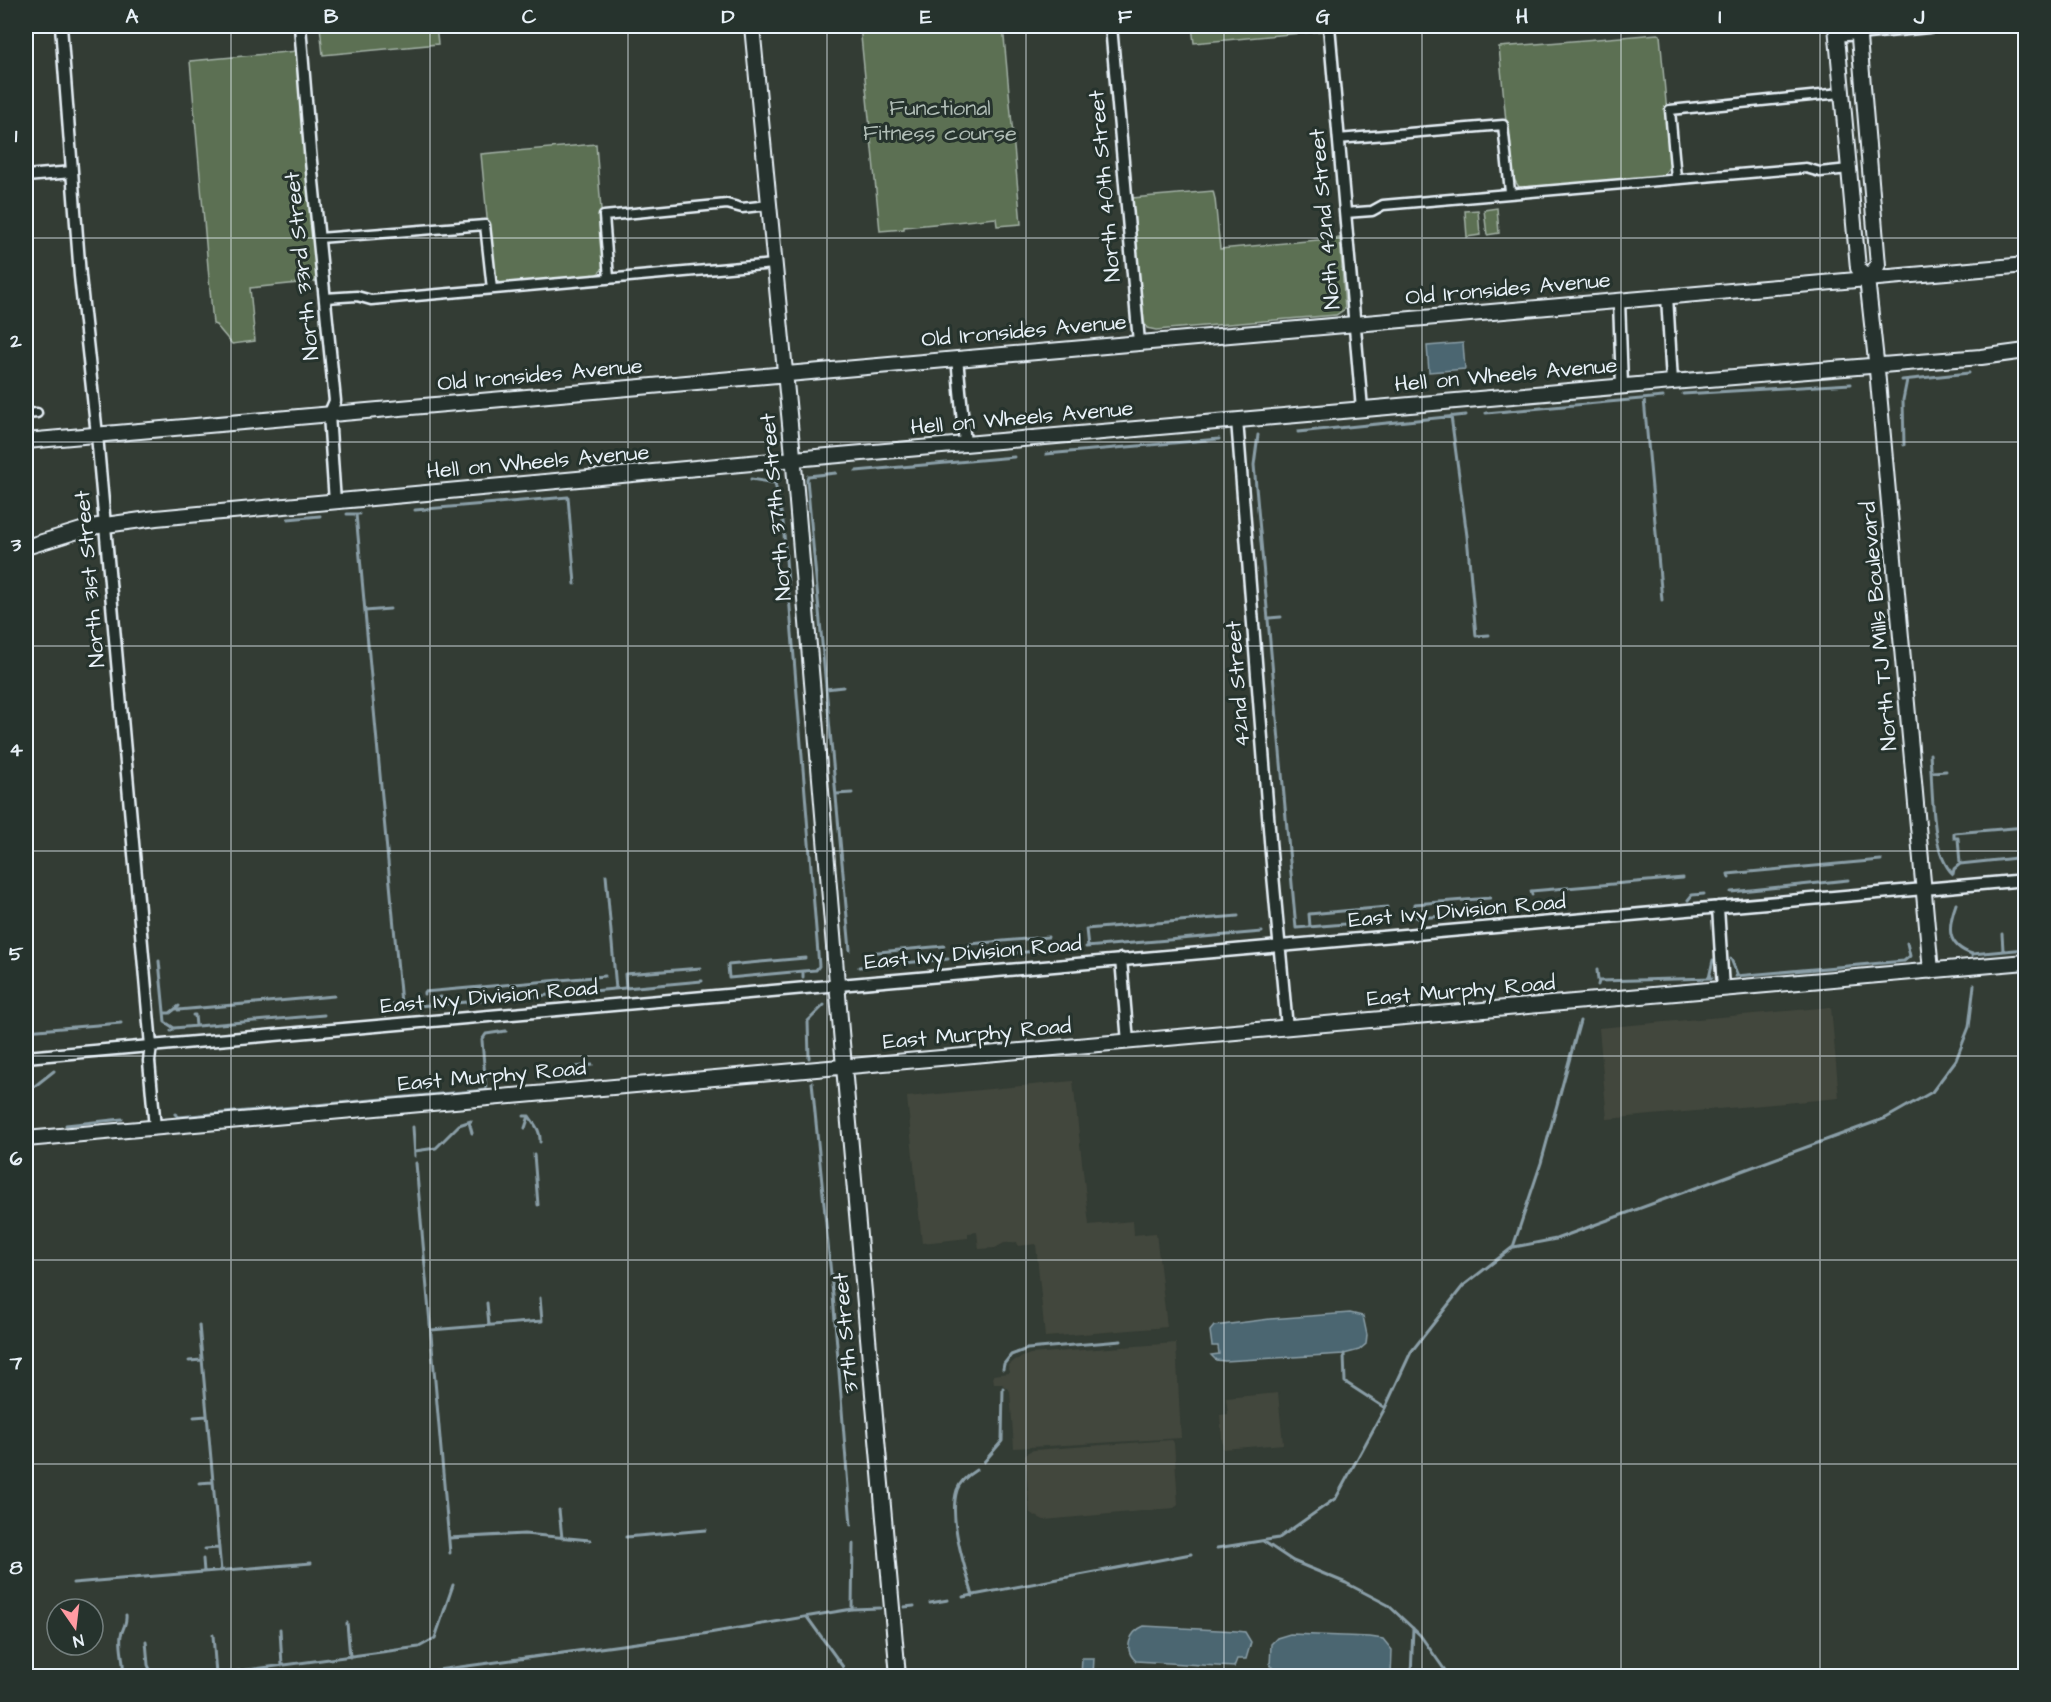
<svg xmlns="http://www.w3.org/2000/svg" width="2051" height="1702" font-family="'Architects Daughter',sans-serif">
	<rect width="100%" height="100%" fill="#333c34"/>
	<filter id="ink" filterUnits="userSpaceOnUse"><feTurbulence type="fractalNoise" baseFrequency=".0167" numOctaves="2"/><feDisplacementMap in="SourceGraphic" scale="12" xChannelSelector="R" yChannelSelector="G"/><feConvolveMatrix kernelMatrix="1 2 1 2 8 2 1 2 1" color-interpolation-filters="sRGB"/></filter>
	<g filter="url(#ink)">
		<path fill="#43473d" d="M1831,1007L1839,1098L1607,1119L1599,1028Z
			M1073,1081L1089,1225L1133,1221L1134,1235L1156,1233L1167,1327L1045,1337L1036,1244L1018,1246L1017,1242L1004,1243L995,1248L979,1249L977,1232L968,1233V1238L922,1243L907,1097Z
			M1176,1343L1181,1438L1014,1448L1010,1391L1002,1384H994L993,1375L1009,1373L1008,1366L1015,1360L1030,1354Z
			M1278,1393L1283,1444L1223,1449L1220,1415L1228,1414L1226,1398Z
			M1172,1440L1174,1443L1178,1505L1174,1508L1044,1520L1030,1513L1025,1456L1028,1452L1034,1450Z"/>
		<path fill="#5c7052" stroke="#a2b0a5" stroke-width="1.5" d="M320,26H436L438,44L323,55Z
			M860,26H1003L1021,224L997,226L996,218L904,227V229L880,231Z
			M1192,26H1322V31L1194,43Z
			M1658,34L1660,35L1671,158C1671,166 1668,171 1662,176L1526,189L1519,187L1511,175L1499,47Z
			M297,51L318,281L250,288L255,341L232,344L216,325L213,324L190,61Z
			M596,144L605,262L604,268L595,276L506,285C496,282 494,279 492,270L481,154Z
			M1213,191L1215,199L1220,249L1340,238L1345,309L1336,315L1156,330L1147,328L1144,322L1132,198Z
			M1497,208L1499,233L1487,235L1484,210Z
			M1478,210L1480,235L1467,237L1465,211Z"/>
		<path fill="#4b6671" stroke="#8a9ea7" stroke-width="1.5" d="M1463,343L1465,369L1429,372L1427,346Z
			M1350,1313L1363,1316L1367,1335L1366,1344L1359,1350L1344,1354L1225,1361L1216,1360L1211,1355L1219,1354L1218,1346H1212L1210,1331L1214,1326L1270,1319Z
			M1144,1626L1237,1631L1245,1632L1251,1642L1246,1659H1237L1234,1667L1136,1661C1123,1650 1129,1632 1144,1626Z
			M1290,1634L1370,1637L1383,1639L1392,1650L1391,1676H1269L1273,1675V1667L1270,1666L1271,1644L1277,1638Z
			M1082,1658H1094L1093,1676H1081Z"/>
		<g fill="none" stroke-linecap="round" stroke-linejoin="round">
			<path stroke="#8a9ea7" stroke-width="3" d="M1902,380L1969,373
				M1683,394L1851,384
				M1644,399L1662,600
				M1486,413L1663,397
				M1451,416L1467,536L1476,636L1489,635
				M1298,432L1466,415
				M1258,435L1254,465L1296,928L1370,922
				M1904,445L1903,400L1907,380
				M1046,454L1219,439
				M856,471L1014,457
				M836,473L808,476L807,479L850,950
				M751,479L775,483L783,522L819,966L816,970L803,971
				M415,510L568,497L575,584
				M347,514H359
				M356,514L401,1003L393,1004
				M288,519L320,516
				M365,611L390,609
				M1269,618L1281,617
				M826,689L843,687
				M1930,754C1933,786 1930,853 1953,874L1954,869L1960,864L2026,857
				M1932,772L1946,771
				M836,794L852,793
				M1960,864L1958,838H1954V833L2026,827
				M606,875L616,989
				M1729,878L1728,874L1881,860
				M1731,892L1848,880
				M1532,895L1531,891L1683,878
				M1490,898L1414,904V916L1418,918L1507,911
				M1688,900L1692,895L1704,894
				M1956,904C1948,926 1945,945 1972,954V956
				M1534,909L1552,908
				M1310,927L1309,914L1387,907
				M2002,934L2003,950
				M1086,947L1262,932
				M1088,947L1086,929L1238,916
				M1972,954L2026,949
				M969,957L1061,949
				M971,957L970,944L1048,937
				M1731,959L1738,976
				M159,961L165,1022L174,1028
				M868,966L867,953L944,946
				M859,967L948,959
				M1597,970L1598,980
				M1736,976L1904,961L1910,956L1907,943
				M803,977V971L729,978L728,965L805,958
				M1709,978L1713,960
				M1598,985L1599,981L1712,978
				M626,988L625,974L701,968
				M424,994V992L605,976
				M439,997H441L442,1004
				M527,997L702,981
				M401,1004L412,1003L417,1006L505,999
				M178,1010L334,996
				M165,1013H170L179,1006
				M193,1015H195L196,1026
				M26,1031L121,1023
				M171,1031L174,1028L324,1015
				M809,1058L808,1021L824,1005
				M575,1067L592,1065
				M812,1082L833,1295L851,1525
				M26,1093L54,1071
				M175,1114L179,1117L486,1090L482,1040L486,1034L506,1031
				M524,1116H529C535,1125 541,1131 540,1142
				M469,1122L472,1133
				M66,1125L122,1119
				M413,1127L415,1156
				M525,1128L529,1116
				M415,1151L436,1148L459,1125L471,1121
				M534,1154L538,1205
				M416,1163L450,1553
				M1514,1247L1556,1239L1886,1118L1932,1092L1956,1060L1969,1027L1974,985
				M487,1303L489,1325
				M199,1325L221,1571
				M431,1330L542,1321L540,1298
				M1344,1354L1345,1382L1385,1408
				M189,1361L202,1360
				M1003,1369L1004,1364L1011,1355L1027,1349L1121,1341
				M194,1417L207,1416
				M984,1462L1002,1441L1003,1388
				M199,1483L212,1482
				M559,1510L562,1538
				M626,1537L706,1530
				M449,1538L524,1534L590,1540
				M1263,1541L1293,1561L1346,1583L1388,1605L1420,1635L1449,1676
				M1217,1548L1279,1538L1336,1498L1385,1408L1411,1352L1463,1286L1513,1247L1541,1163L1580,1021
				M205,1549L218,1548
				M203,1559L204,1572
				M73,1583L311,1563
				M973,1596C965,1567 948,1519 957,1490C960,1481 968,1475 976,1470
				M963,1597L1191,1554
				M930,1603L948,1600
				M904,1607L914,1606
				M852,1608L853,1544
				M807,1617L843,1667
				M347,1623L350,1657
				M280,1629L282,1666
				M213,1635L216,1674
				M146,1641L148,1665L153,1676
				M123,1676C125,1663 119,1648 121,1635C123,1628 127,1623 126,1615
				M202,1676L419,1647L435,1638L453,1585
				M393,1676L703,1634L852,1609L880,1608
				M1411,1676L1413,1628"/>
			<g stroke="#e8f1f8" stroke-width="13">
				<path id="pedestrian" d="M1338,139L1503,125L1510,192
					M1676,178L1670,110L1841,93
					M1345,213L1372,211L1383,205L1806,168L1820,172L1849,169
					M319,238L485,225L492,289
					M609,278L604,216L727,204L742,208L769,205
					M325,298L357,296L371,300L774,264
					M26,414L37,413"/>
			</g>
			<g stroke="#e8f1f8" stroke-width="15">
				<path id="minor" d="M61,26L80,276L97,435L151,1046L149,1061L155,1128
					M300,26L310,151L335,401L329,415L335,502
					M1111,26L1139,342
					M1329,26L1362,409
					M1837,36L1939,26
					M26,176L72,172
					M1667,296L1672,382
					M1619,300L1622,386
					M957,358L965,444
					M1237,420L1271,853L1287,1028
					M1718,907L1723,989
					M1121,959L1128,1042
					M26,1057L2026,880"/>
			</g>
			<g stroke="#e8f1f8" stroke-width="18">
				<path id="tertiary" d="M752,26L794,466L844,1067L898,1676
					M1836,26L1858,268L1867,278L1877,370L1931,971
					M1858,26L1878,265L1867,278
					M26,441L2026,265
					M26,547L91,527L156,518L794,459L1672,382L1981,357L2026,351
					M26,1139L2026,962"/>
			</g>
			<use href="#pedestrian" stroke="#26332d" stroke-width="8"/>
			<use href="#minor" stroke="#26332d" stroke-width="10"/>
			<use href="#tertiary" stroke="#26332d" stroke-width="14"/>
		</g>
	</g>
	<path fill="none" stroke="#e8f1f8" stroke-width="1.5" stroke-opacity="0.55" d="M231,26V1676M430,26V1676M628,26V1676M827,26V1676M1026,26V1676M1224,26V1676M1422,26V1676M1621,26V1676M1820,26V1676M26,238H2026M26,442H2026M26,646H2026M26,851H2026M26,1056H2026M26,1260H2026M26,1464H2026"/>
	<g text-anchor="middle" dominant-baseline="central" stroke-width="6" stroke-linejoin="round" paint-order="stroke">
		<g font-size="22" fill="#b0bdb6" stroke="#26332d">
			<text x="940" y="108">Functional<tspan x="940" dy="25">Fitness course</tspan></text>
		</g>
		<g font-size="22" fill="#e8f1f8" stroke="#26332d">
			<text transform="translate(1105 186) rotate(-95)">North 40th Street</text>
			<text transform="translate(1325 219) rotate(-95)">Noth 42nd Street</text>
			<text transform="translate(302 266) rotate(-96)">North 33rd Street</text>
			<text transform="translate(1508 289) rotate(-5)">Old Ironsides Avenue</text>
			<text transform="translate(1024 331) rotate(-5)">Old Ironsides Avenue</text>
			<text transform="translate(540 375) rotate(-5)">Old Ironsides Avenue</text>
			<text transform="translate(1506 375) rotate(-5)">Hell on Wheels Avenue</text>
			<text transform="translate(1022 418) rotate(-5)">Hell on Wheels Avenue</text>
			<text transform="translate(538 462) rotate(-5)">Hell on Wheels Avenue</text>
			<text transform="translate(776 507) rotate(-95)">North 37th Street</text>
			<text transform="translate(90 579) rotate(-95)">North 31st Street</text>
			<text transform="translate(1879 626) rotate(-95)">North TJ Mills Boulevard</text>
			<text transform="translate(1238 684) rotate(-94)">42nd Street</text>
			<text transform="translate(1457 911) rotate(-5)">East Ivy Division Road</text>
			<text transform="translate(973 953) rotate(-5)">East Ivy Division Road</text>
			<text transform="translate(1461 991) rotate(-5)">East Murphy Road</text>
			<text transform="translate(489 997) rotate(-5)">East Ivy Division Road</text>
			<text transform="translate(977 1034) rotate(-5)">East Murphy Road</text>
			<text transform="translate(492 1076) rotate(-5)">East Murphy Road</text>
			<text transform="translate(846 1333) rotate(-95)">37th Street</text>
		</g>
	</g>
	<rect width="2051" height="1702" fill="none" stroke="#26332d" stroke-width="66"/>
	<g transform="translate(75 1627) rotate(166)"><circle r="28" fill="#26332d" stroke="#747f7e" stroke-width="1.5"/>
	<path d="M0-4.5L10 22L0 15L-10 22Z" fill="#ff9aa2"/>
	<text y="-9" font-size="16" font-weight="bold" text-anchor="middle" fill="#e8f1f8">N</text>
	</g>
	<rect x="33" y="33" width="1985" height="1636" fill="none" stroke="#e8f1f8" stroke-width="2"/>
	<g font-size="20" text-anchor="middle" font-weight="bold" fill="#e8f1f8">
		<text x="132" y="23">A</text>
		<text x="331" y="23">B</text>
		<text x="529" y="23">C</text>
		<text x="728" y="23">D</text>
		<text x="926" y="23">E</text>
		<text x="1125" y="23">F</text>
		<text x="1323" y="23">G</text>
		<text x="1522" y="23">H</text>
		<text x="1720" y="23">I</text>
		<text x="1919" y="23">J</text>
		<text x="16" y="142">1</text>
		<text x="16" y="347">2</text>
		<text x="16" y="551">3</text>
		<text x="16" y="756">4</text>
		<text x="16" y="960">5</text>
		<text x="16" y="1165">6</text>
		<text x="16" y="1369">7</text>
		<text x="16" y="1574">8</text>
	</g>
</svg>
